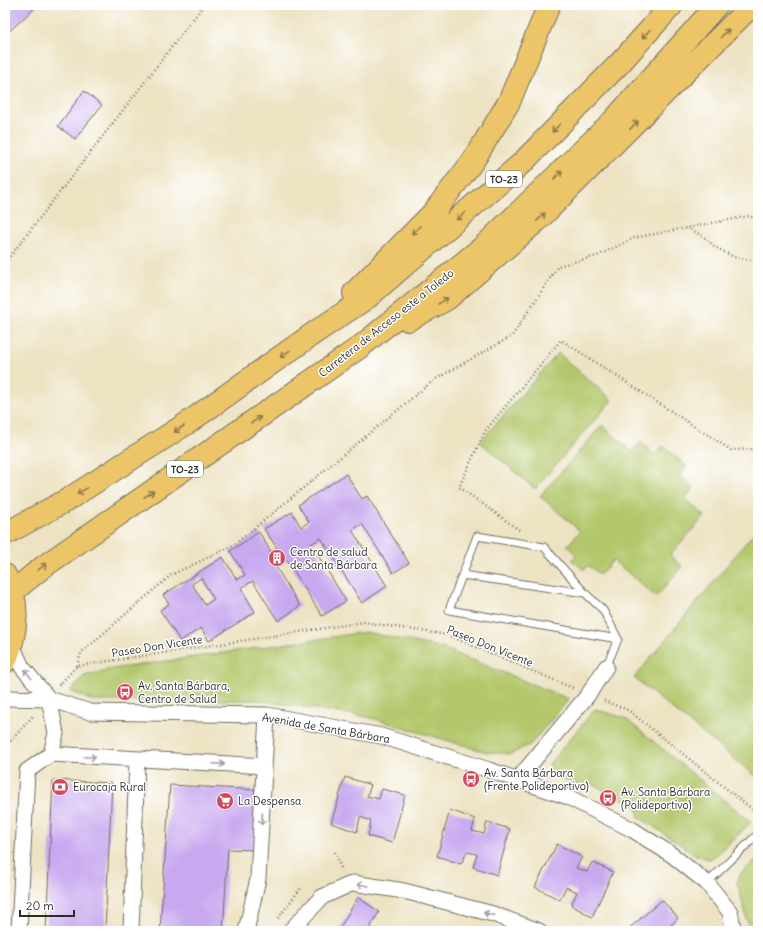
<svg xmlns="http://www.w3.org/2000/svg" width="763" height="936" font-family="Delius,sans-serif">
	<rect width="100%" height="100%" fill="#fff"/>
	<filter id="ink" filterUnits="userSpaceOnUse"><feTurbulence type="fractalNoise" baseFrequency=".025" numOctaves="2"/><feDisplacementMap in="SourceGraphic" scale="8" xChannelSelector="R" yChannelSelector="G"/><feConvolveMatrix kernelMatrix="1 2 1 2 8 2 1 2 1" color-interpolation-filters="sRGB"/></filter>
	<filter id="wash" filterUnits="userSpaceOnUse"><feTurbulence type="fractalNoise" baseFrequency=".012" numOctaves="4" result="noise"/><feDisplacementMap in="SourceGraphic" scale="16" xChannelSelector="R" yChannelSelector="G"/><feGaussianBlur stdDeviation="0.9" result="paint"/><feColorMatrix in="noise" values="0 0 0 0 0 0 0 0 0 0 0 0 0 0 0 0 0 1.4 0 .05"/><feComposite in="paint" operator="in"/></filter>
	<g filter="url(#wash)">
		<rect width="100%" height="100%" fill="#ede3c3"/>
		<path fill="#b3c86c" stroke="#6f7a4c" d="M558,353L612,400L535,489L480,442Z
			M602,425L632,452L641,442L655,455L663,446L687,466L680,475L694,488L685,498L705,516L670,555L682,566L656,597L613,560L600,575L588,565L584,570L572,560L576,555L567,546L580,531L540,496Z
			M758,528V778L634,678Z
			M366,632L442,648L569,699L531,744L511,754L486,752L368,717L256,700L93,701L70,691L84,676L112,669Z
			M595,709L625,718L751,822L717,855L708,859L696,855L639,817L637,806L592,784L583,787L554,775L549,769L550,763Z
			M758,858V931H750L737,882L741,873Z"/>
		<g id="blocks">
			<path fill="#c8a8ef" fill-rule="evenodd" d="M5,5H38L5,35Z
				M84,91L102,105L75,139L58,126Z
				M346,474L362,499L367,496L409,563L393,573L362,524L352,530L387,586L362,603L321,538L311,544L346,601L322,616L287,560L276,567L300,606L278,621L253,581L241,588L255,612L209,641L201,628L180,641L160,610L169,604L163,595L223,557L237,580L245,575L230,551L259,532L271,552L277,548L264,529L292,512L301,527L309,522L298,505ZM201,578L214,599L205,605L192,584Z
				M345,777L371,785L367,796L379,799L382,789L405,795L392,843L368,836L371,821L360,817L357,832L331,823Z
				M53,780L112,783L105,931H46Z
				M170,785L259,790L255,850L228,849L223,931H160Z
				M450,810L475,819L472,831L484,834L487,822L510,829L497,875L473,867L477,854L467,852L461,864L437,856Z
				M557,844L582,857L576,868L587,872L592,862L613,872L592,917L571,905L577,892L566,887L560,900L535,887Z
				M358,897L379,912L368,931H338Z
				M662,900L678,918L669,927L672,931H626Z"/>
		</g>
	</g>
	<g filter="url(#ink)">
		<use href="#blocks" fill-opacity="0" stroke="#6f6b60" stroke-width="1"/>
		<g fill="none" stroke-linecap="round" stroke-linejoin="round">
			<g stroke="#6f6b60" stroke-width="9">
				<path id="lane" d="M477,536L544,547L585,593L603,610L618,639L449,610Z
					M462,575L585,593
					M606,667L618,639
					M707,883L758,834"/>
			</g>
			<g stroke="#6f6b60" stroke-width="17">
				<path id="street" d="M12,645L22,667L49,699L56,733L51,754
					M5,698L49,699L90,712L267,715L381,736L489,770L568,797L633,830L672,855L707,883L730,912L734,931
					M51,754L264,766
					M518,779L588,695L606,667
					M19,931L27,771L51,754
					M131,931L137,759
					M246,931L258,879L267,715
					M290,931L322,897L353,883L404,891L493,914L539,931"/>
			</g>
			<g stroke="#6f6b60" stroke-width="24">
				<path id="primary" d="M5,575C21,602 17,634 5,662"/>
			</g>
			<g stroke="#6f6b60" stroke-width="24">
				<path id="highway" d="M354,293L433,213L473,161L509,102L549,5
					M408,320L447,299L539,219L752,5
					M5,534L67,500L189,422L317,331L368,297L522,163L620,63L672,5
					M12,592L43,567L360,347L484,246L613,121L717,5"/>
			</g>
			<path stroke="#6f6b60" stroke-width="2.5" stroke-dasharray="1 3" stroke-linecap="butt" d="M687,228L703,236L715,247L734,257L758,261
				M5,263L204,5
				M519,530L459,487L485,431L561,340L731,450L758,449
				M77,666L81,653L171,575L234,545L434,380L512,336L558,266L597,256L634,238L749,216L758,219
				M59,685L77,666L364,622L447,635L573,688
				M604,701L628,710L758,814
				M5,747L34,715
				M335,852L342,871
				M278,918L301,888"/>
			<use href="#lane" stroke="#fff" stroke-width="7"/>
			<use href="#street" stroke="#fff" stroke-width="15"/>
			<use href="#primary" stroke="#edc569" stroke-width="22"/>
			<use href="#highway" stroke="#edc569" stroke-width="22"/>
		</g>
		<defs><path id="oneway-shaft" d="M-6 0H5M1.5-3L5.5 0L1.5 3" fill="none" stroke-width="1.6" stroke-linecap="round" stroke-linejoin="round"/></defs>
		<g stroke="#8c784a">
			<use href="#oneway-shaft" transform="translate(725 33) rotate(-46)"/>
			<use href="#oneway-shaft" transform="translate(646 34) rotate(132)"/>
			<use href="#oneway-shaft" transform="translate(634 125) rotate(-45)"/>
			<use href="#oneway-shaft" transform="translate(556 128) rotate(134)"/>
			<use href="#oneway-shaft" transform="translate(558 175) rotate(-44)"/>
			<use href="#oneway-shaft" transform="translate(461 216) rotate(139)"/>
			<use href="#oneway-shaft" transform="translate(541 217) rotate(-44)"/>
			<use href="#oneway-shaft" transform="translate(416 230) rotate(135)"/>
			<use href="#oneway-shaft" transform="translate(443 301) rotate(-31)"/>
			<use href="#oneway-shaft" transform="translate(285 354) rotate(144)"/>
			<use href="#oneway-shaft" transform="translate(256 420) rotate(-35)"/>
			<use href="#oneway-shaft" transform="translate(179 429) rotate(147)"/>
			<use href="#oneway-shaft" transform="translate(82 491) rotate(148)"/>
			<use href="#oneway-shaft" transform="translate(149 494) rotate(-34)"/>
			<use href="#oneway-shaft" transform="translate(42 567) rotate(-38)"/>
		</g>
		<g stroke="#a0a0a0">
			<use href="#oneway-shaft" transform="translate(28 674) rotate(-129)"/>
			<use href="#oneway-shaft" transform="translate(90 757) rotate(3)"/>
			<use href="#oneway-shaft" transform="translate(219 764) rotate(3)"/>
			<use href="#oneway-shaft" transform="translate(262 819) rotate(93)"/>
			<use href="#oneway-shaft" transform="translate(363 885) rotate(-171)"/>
			<use href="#oneway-shaft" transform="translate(489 914) rotate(-164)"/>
		</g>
	</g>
	<defs>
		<g id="building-disc" transform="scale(0.9)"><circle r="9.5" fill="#d1495b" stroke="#fff"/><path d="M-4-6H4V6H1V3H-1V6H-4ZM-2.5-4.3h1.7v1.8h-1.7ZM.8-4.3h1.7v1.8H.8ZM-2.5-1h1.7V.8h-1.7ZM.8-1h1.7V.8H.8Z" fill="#fff"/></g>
		<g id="bus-disc" transform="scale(0.9)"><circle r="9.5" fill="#d1495b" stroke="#fff"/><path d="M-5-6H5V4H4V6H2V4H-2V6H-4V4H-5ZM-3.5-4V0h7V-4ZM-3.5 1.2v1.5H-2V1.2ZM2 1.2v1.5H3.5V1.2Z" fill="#fff"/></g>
		<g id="bank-disc" transform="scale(0.9)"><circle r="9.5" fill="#d1495b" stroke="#fff"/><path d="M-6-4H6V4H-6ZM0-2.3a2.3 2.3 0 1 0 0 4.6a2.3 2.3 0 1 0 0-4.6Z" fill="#fff"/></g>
		<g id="supermarket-disc" transform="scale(0.9)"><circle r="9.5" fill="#d1495b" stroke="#fff"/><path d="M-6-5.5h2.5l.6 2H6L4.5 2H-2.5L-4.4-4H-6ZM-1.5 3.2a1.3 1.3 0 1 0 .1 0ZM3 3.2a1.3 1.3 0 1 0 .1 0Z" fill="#fff"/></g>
	</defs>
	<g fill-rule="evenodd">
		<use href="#building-disc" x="277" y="558"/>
		<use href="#bus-disc" x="125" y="692"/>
		<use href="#bus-disc" x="471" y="779"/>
		<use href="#bank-disc" x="60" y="787"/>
		<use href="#bus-disc" x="608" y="798"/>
		<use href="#supermarket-disc" x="225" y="801"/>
	</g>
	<g text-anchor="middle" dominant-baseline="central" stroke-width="3" stroke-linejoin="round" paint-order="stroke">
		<g fill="#fff" stroke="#6b6b6b" stroke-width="1">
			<rect x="486" y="171" width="36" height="16" rx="3"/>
			<rect x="167" y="461" width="36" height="16" rx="3"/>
		</g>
		<g font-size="10" font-weight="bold" fill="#2b2b2b">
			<text x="504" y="179">TO-23</text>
			<text x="185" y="469">TO-23</text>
		</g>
		<g font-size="11" fill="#2b2b2b" stroke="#fff">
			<text transform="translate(386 323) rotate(-38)">Carretera de Acceso este a Toledo</text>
			<text transform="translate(157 646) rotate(-9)">Paseo Don Vicente</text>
			<text transform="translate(490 646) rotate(22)">Paseo Don Vicente</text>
			<text transform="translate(326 728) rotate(10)">Avenida de Santa Bárbara</text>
		</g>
		<g font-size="11" fill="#2b2b2b" stroke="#fff" text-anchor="start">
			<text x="290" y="552">Centro de salud<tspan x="290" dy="13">de Santa Bárbara</tspan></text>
			<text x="138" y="686">Av. Santa Bárbara,<tspan x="138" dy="13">Centro de Salud</tspan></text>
			<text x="484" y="773">Av. Santa Bárbara<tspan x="484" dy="13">(Frente Polideportivo)</tspan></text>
			<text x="73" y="787">Eurocaja Rural</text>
			<text x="621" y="792">Av. Santa Bárbara<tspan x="621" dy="13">(Polideportivo)</tspan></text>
			<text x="238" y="801">La Despensa</text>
		</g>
	</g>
	<rect width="763" height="936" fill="none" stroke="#fff" stroke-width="20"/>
	<path d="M20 910v6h54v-6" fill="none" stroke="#2b2b2b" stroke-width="2"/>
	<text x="26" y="910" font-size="12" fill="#2b2b2b" stroke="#ffffff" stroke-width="3" paint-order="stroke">20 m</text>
</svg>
